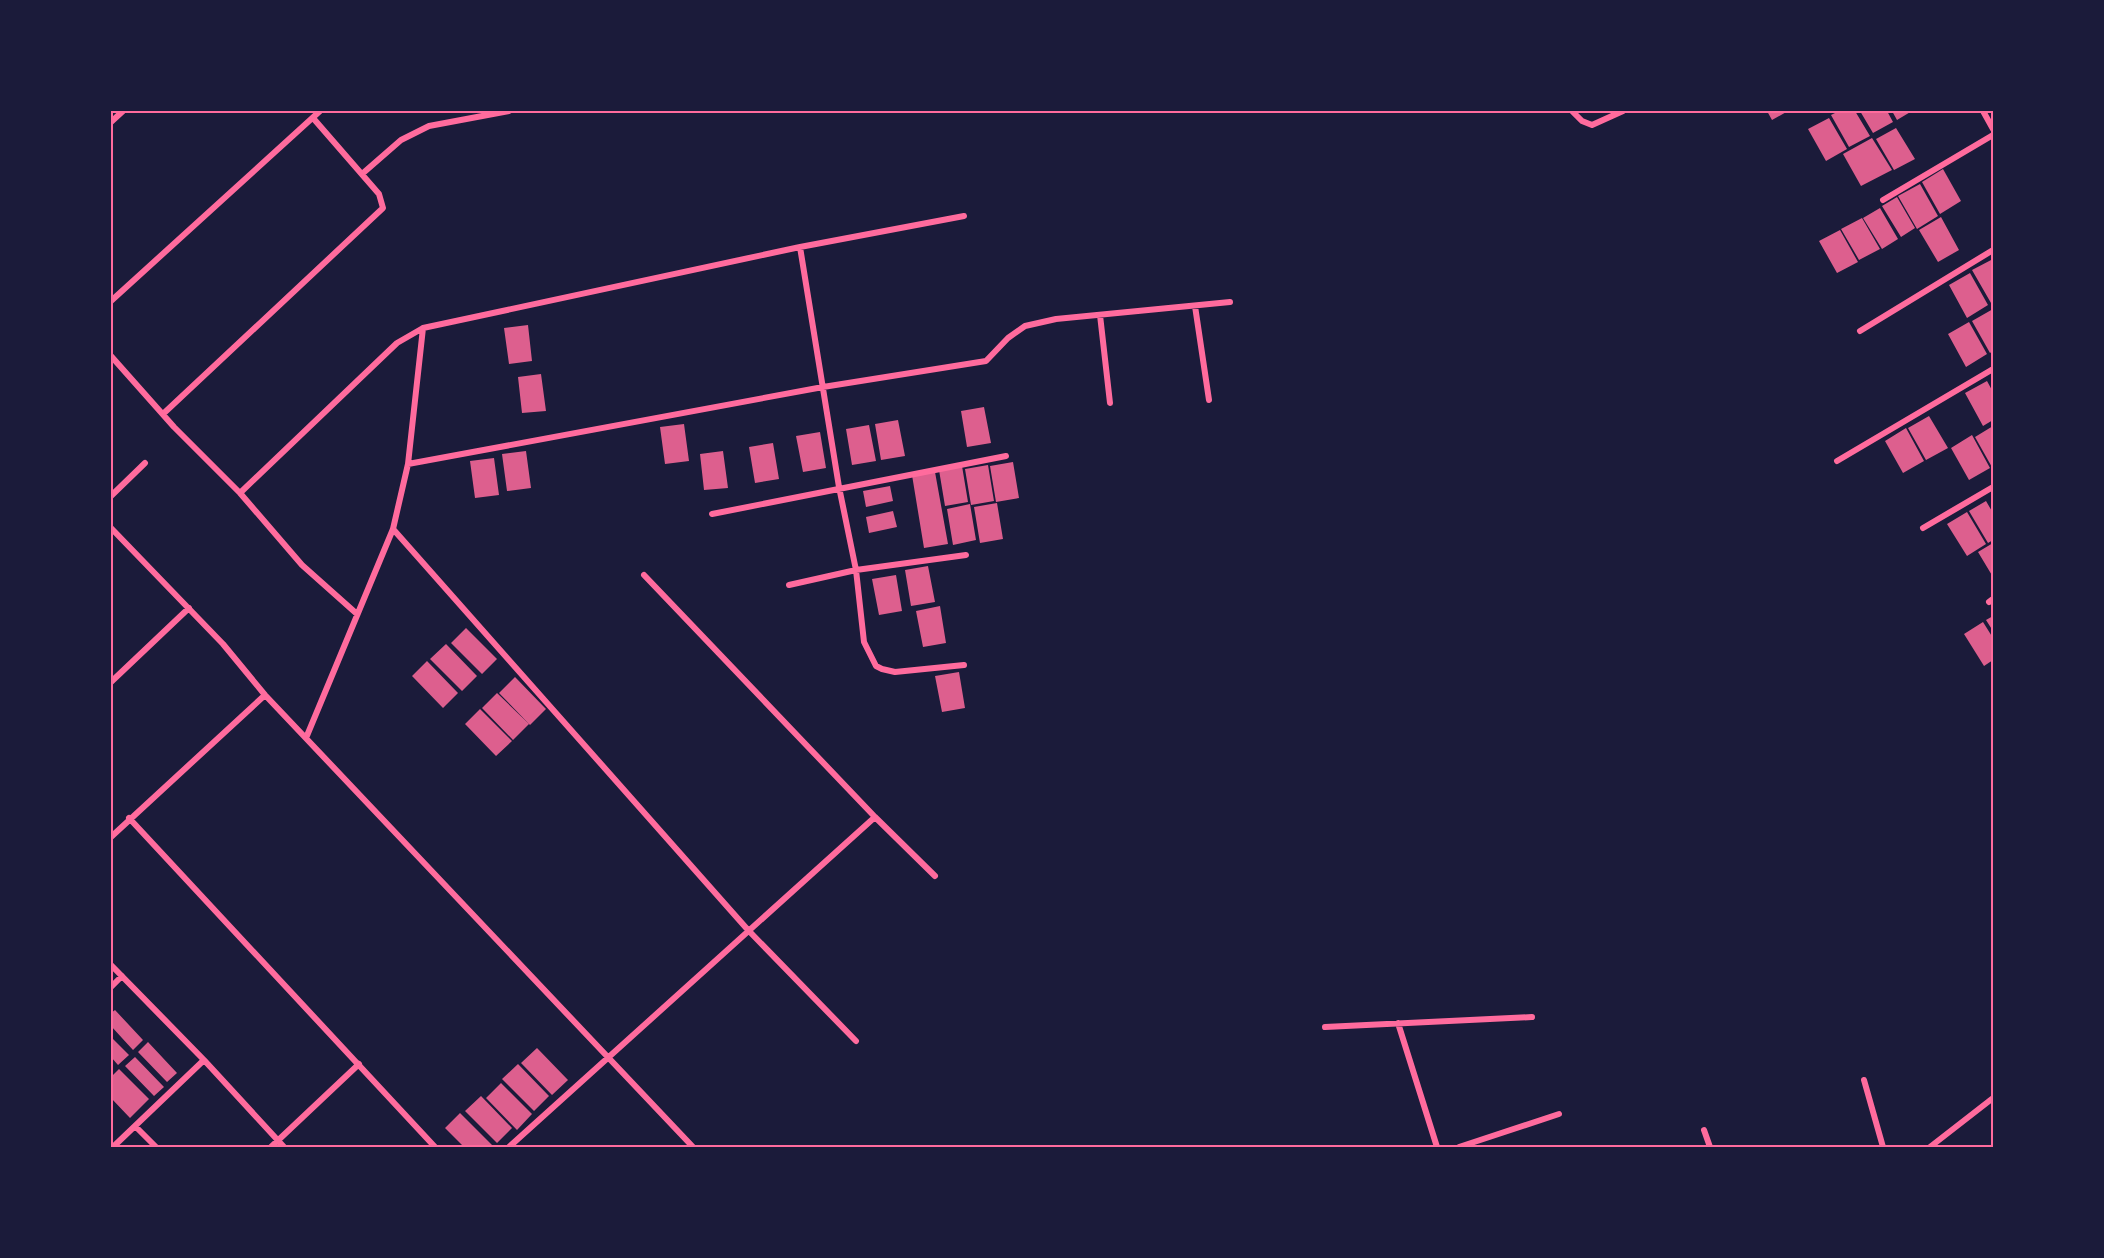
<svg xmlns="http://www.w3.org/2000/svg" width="2104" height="1258" font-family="Quicksand,sans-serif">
	<rect width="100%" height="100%" fill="#1b1b3a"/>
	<path fill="#dd5f8e" d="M1767,111H1788L1772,120Z
		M1839,111H1855L1870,136L1849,147L1831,115Z
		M1860,111H1887L1893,122L1873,133Z
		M1892,111H1912L1897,120Z
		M1829,118L1847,149L1826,161L1808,129Z
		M1896,128L1915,159L1894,170L1876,139Z
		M1872,138L1892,170L1861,186L1843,154Z
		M1943,169L1961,201L1940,214L1922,182Z
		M1920,184L1938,216L1917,229L1898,196Z
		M1897,197L1915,228L1901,237L1882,206Z
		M1880,208L1898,239L1882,249L1863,218Z
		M1941,217L1959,250L1938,262L1919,230Z
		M1862,218L1880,249L1859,260L1841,229Z
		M1840,230L1858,262L1837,273L1819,241Z
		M1993,259V301L1991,303L1972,270Z
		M1970,273L1988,305L1967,318L1949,285Z
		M1993,309V351L1990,353L1972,321Z
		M1969,322L1987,354L1966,367L1948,334Z
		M528,325L532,361L509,364L504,328Z
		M541,374L546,411L522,413L518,377Z
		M1987,381L1993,392V420L1983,426L1965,393Z
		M984,407L991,443L967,447L961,411Z
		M1929,416L1948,448L1926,460L1908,428Z
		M898,420L905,456L881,460L875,424Z
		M684,424L689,461L665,464L660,427Z
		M869,425L876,461L852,465L846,429Z
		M1993,426V469L1975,437Z
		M1906,428L1924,461L1903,473L1885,441Z
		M820,432L826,468L803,472L796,436Z
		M1972,435L1990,468L1969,480L1951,448Z
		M773,443L779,479L755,483L749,447Z
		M526,451L531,488L507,491L502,454Z
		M723,451L728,488L704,490L700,454Z
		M494,458L499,495L475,498L470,461Z
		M1013,462L1019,498L996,502L990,466Z
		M988,465L994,501L971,505L965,469Z
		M962,466L968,502L945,506L939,470Z
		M935,472L948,544L924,548L912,475Z
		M890,486L893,501L866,507L863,491Z
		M1986,501L1993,513V540L1988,543L1969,511Z
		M997,503L1003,539L980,543L974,507Z
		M970,504L976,540L953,545L947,509Z
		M893,511L897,527L869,533L866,517Z
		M1967,512L1986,544L1967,556L1947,524Z
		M1993,543V577L1978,552Z
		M928,566L935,602L911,606L905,570Z
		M896,575L902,611L879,615L872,579Z
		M940,606L946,643L923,647L916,611Z
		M1993,616V631L1986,620Z
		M1983,622L1993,638V660L1984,666L1964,634Z
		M466,628L497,659L482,674L451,643Z
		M446,644L477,676L462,691L430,659Z
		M427,661L458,693L443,708L412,676Z
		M959,672L965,708L942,712L935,676Z
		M515,677L546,709L530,725L499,693Z
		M497,693L529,724L513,740L482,708Z
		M480,709L512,741L496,756L465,724Z
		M115,1010L143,1040L133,1050L111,1026V1013Z
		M111,1037L129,1055L118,1065L111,1057Z
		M148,1042L177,1073L167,1082L138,1052Z
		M537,1048L568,1080L552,1095L521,1063Z
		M135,1057L164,1087L154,1096L125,1066Z
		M518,1064L549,1096L534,1111L502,1079Z
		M119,1069L149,1099L130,1118L111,1098V1077Z
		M501,1083L532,1114L517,1130L486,1098Z
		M481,1096L512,1128L497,1143L465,1111Z
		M460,1113L492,1145L490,1147H464L445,1128Z"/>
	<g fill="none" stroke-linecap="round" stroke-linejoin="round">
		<path stroke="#ff6b9d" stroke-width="6" d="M1572,111L1582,121L1592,125L1623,111
			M1983,111L1993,129
			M111,122L123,111
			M362,174L401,140L429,126L509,111
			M1883,200L1993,135
			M800,247L839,487L856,570L864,642L876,666L882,669L895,672L964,665
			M111,301L320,111
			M1195,306L1209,400
			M1100,315L1110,403
			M1860,331L1993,250
			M111,356L174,427L240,493L302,565L357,614
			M163,414L383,208L379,194L313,118
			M1837,461L1993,369
			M408,464L823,387L986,361L1008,338L1025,326L1056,319L1230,302
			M240,493L397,343L423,328L800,247L964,216
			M111,496L145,463
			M712,514L1006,456
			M111,528L223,644L265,695L693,1147
			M1923,528L1993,487
			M393,529L748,930L856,1041
			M644,575L875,817L935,876
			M789,585L856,570L966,555
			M1989,602L1993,599
			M111,682L189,608
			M306,738L393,529L408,464L423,328
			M129,818L435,1147
			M111,837L265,695
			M111,965L204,1060L113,1147
			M111,987L122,976
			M1398,1023L1437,1147
			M1325,1027L1532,1017
			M204,1060L284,1147
			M1864,1080L1883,1147
			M135,1126L156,1147
			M1704,1130L1710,1147
			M271,1147L359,1064
			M509,1147L875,817
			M1459,1147L1559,1114
			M1930,1147L1993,1098"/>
	</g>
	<rect width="2104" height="1258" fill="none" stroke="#1b1b3a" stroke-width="225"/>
	<rect x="112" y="112" width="1880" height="1034" fill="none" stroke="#ff6b9d" stroke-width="2"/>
</svg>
